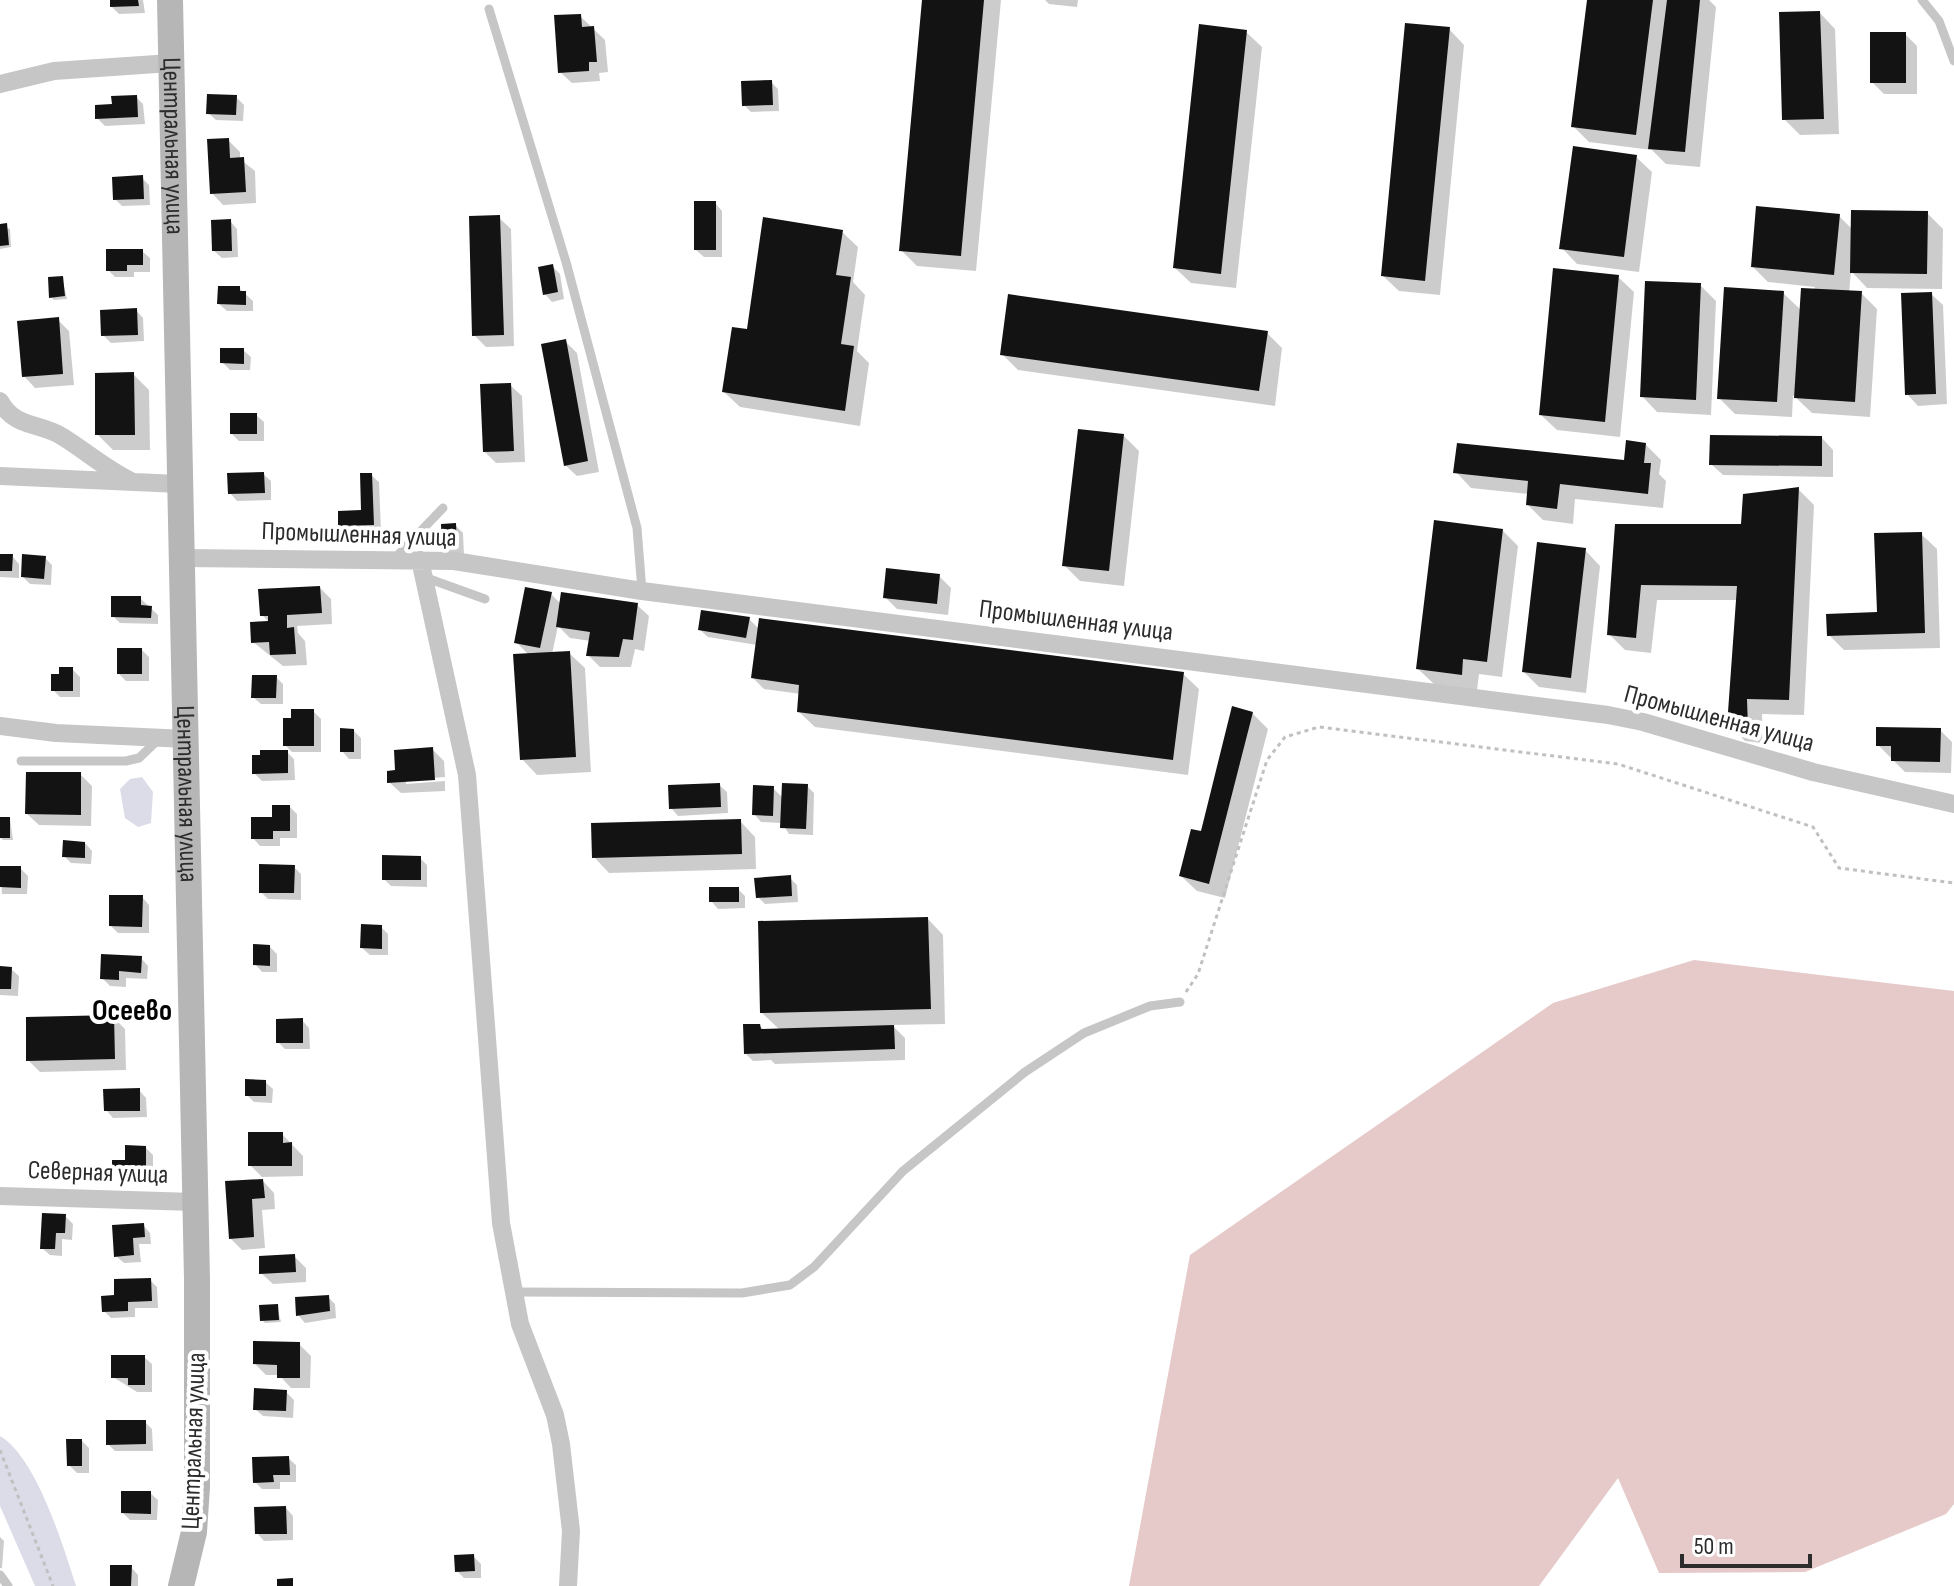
<svg xmlns="http://www.w3.org/2000/svg" width="1954" height="1586" font-family="'Sofia Sans Condensed',sans-serif">
	<rect width="100%" height="100%" fill="#fff"/>
	<path fill="#dcdbe8" d="M142,777L153,792L151,823L138,827L125,818L120,789L130,779Z
		M0,1436C37,1458 63,1546 76,1586H35L0,1506Z"/>
	<path fill="#e6c9c9" d="M1694,960L1954,991V1504L1946,1514L1805,1572L1659,1573L1618,1478L1539,1586H1129L1190,1255L1553,1003Z"/>
	<path fill="#0003" d="M112,0H143L145,13L119,14L112,7Z
		M924,0H1001L976,271L917,266L901,250Z
		M1045,0H1078L1077,7L1049,4Z
		M1589,0H1709L1716,7L1700,167L1666,164L1652,150L1589,142L1574,127Z
		M1820,13L1835,29L1839,134L1800,135L1784,119Z
		M580,16L605,40L608,72L599,73L600,81L572,83L560,72Z
		M1449,29L1464,45L1440,295L1399,291L1383,276Z
		M1246,32L1262,47L1236,288L1191,283L1175,268Z
		M1905,34L1917,46V94H1884L1872,82Z
		M771,82L778,89L779,111L751,112L744,105Z
		M136,97L143,104L145,124L105,126L97,118Z
		M236,97L244,105L243,121L216,120L208,113Z
		M228,140L240,152V159L255,171L256,203L223,205L212,193Z
		M1636,157L1652,172L1639,272L1577,264L1562,248Z
		M142,178L149,185L150,205L122,206L115,199Z
		M715,203L722,211V257H704L696,250Z
		M1927,213L1943,229L1942,289L1867,288L1851,271L1849,293H1861L1877,309L1870,417L1812,413L1793,395L1792,417L1735,414L1719,398L1783,293L1802,311L1814,290L1815,287L1768,282L1753,267L1839,216L1852,229Z
		M499,218L511,229L514,346L486,347L474,335Z
		M230,221L237,229L238,257L222,258L214,251Z
		M0,226L10,229L11,247L0,249Z
		M842,232L858,247L853,282L865,295L857,351L869,363L860,426L740,407L724,392L748,331Z
		M142,251L150,258V272H134V277H115L108,270Z
		M552,266L560,274L564,299L552,302L545,294Z
		M1618,277L1634,292L1620,437L1557,430L1541,415Z
		M62,278L67,299L54,300L51,297Z
		M1700,285L1716,301L1711,415L1657,412L1642,396Z
		M239,288L253,301V311H227L219,304Z
		M1931,294L1943,305L1947,404L1918,406L1907,394Z
		M136,310L143,318L144,341L111,343L103,335Z
		M58,320L69,331L74,385L35,388L24,376Z
		M1267,333L1282,348L1275,406L1018,370L1002,354Z
		M565,341L577,353L599,472L577,476L565,465Z
		M243,350L251,357L250,370H230L222,362Z
		M133,374L149,390L150,450H113L97,434Z
		M510,385L522,396L525,462L496,463L485,452Z
		M256,415L264,422V441H239L232,434Z
		M1124,436L1139,451L1124,586L1080,581L1064,565Z
		M1822,438L1833,450V477L1723,475L1711,464Z
		M1645,444L1661,460L1659,474L1666,481L1663,508L1575,499L1573,524L1543,520L1528,505L1529,494L1471,488L1456,472L1626,463Z
		M263,474L271,481V500L237,501L230,493Z
		M371,475L379,482L381,531L348,533L340,525L363,512Z
		M1798,489L1814,505L1804,715L1762,714L1763,743L1745,741L1729,725L1738,600H1657L1651,653L1625,650L1609,634L1617,526H1743Z
		M455,525L463,533L464,556H451L444,549Z
		M1502,530L1518,546L1502,677L1479,674L1477,690L1434,684L1418,669Z
		M1921,534L1937,549L1940,648L1844,650L1829,635L1879,614Z
		M1585,550L1600,566L1586,693L1539,687L1524,672Z
		M0,556H12L19,564V578L0,577Z
		M45,558L52,565L51,585L30,584L23,577Z
		M939,576L951,588L948,615L897,609L885,597Z
		M320,588L331,599L332,624L297,626L298,633L305,641L307,665L283,666L253,642L270,623L262,615Z
		M551,594L561,604L637,605L649,616L644,651L635,649L631,667H600L589,656L591,641L570,638L558,626L552,654L569,653L585,668L591,772L537,775L522,759L529,655L516,642Z
		M140,598L158,615V624L120,623L113,616Z
		M749,619L759,629L1183,674L1199,689L1188,775L815,727L799,712L801,694L764,689L753,678L757,645L708,637L700,630Z
		M142,650L149,657V681H126L119,674Z
		M72,669L80,677V697H60L53,690Z
		M276,677L283,684V704H261L253,697Z
		M313,711L321,719V752H287L294,759L295,780L262,781L254,773L262,752H292L285,745L293,720Z
		M1252,713L1268,729L1225,898L1197,891L1181,876Z
		M1940,730L1952,742L1951,773L1905,772L1878,745Z
		M354,731L361,738V759H349L342,751Z
		M432,749L444,761L445,777L406,780V784L445,781V791L401,793L389,782Z
		M80,774L92,786L91,826L39,825L27,814Z
		M719,785L727,792L728,813L678,816L671,808Z
		M807,786L814,793L813,835L789,834L782,823L761,822L754,814L773,788L783,798Z
		M290,807L297,814V838H280V846H260L253,838Z
		M10,819L13,840H3L0,837Z
		M740,821L755,837L756,869L609,873L594,857Z
		M85,843L92,851L91,864L71,863L64,856Z
		M420,858L427,865V887L391,886L384,879Z
		M294,867L301,874V900L268,899L261,892Z
		M0,868H20L28,876L27,894H2Z
		M790,878L797,885L798,902L765,904L758,897Z
		M738,889L745,896V908L718,909L711,901Z
		M142,897L149,905V933H118L111,926Z
		M928,919L943,935L945,1024L892,1025L905,1038V1060L775,1064L771,1060L753,1061L746,1054L760,1026L765,1031L780,1030L762,1013Z
		M381,927L388,934V955H370L362,948Z
		M270,947L277,954V972H262L255,964Z
		M141,958L148,966L147,979L126,978V987L110,986L102,978Z
		M0,968L11,969L19,976L18,996L0,995Z
		M113,1017L125,1029L126,1070L40,1072L28,1060Z
		M302,1020L309,1028L310,1049H285L278,1042Z
		M265,1082L273,1089L272,1103L254,1102L247,1095Z
		M139,1090L146,1098L147,1117L113,1118L106,1110Z
		M282,1134L303,1156V1176L262,1177L250,1165Z
		M146,1148L153,1155V1181H121L114,1174Z
		M263,1181L274,1193L275,1209L262,1210L265,1248L242,1250L230,1238L227,1183Z
		M65,1216L73,1224L72,1240L62,1239V1256L50,1255L42,1248Z
		M143,1225L150,1233L151,1244H139L141,1262L124,1263L116,1256Z
		M294,1256L306,1268V1282L273,1284L261,1273Z
		M150,1280L157,1287L158,1308H135V1317L111,1318L104,1311L116,1297Z
		M328,1297L335,1304L336,1318L305,1323L298,1315Z
		M277,1306L281,1322L265,1323L262,1320Z
		M299,1344L311,1356L310,1388H291L279,1375H266L255,1364Z
		M144,1357L152,1364V1392H137L113,1377Z
		M286,1392L294,1400L293,1418L263,1416L255,1409Z
		M145,1422L152,1429L153,1451H115L108,1444Z
		M82,1441L89,1448V1473H77L69,1465Z
		M288,1458L296,1465V1482H280V1489H262L255,1482Z
		M150,1493L158,1500L157,1520H130L123,1513Z
		M286,1508L293,1516V1540L264,1541L257,1533Z
		M0,1537L4,1541L2,1568H0Z
		M473,1556L481,1564V1578H464L457,1571Z
		M131,1567L138,1575V1586H112Z"/>
	<path fill="#131313" d="M110,0H138L139,6L110,7Z
		M922,0H984L961,256L899,251Z
		M1587,0H1653L1636,135L1571,127Z
		M1667,0H1700L1685,152L1648,149Z
		M1820,11L1824,119L1782,120L1779,12Z
		M581,14L582,27L594,26L597,62H589V71L558,73L554,15Z
		M1405,23L1450,27L1425,281L1381,276Z
		M1199,24L1247,30L1221,274L1173,268Z
		M1870,32H1906V83H1870Z
		M772,80L773,105L742,106L741,81Z
		M207,94L237,95L236,115L206,114Z
		M137,95L138,117L95,119V105L112,104L111,96Z
		M229,138L230,158L244,157L246,192L210,194L207,139Z
		M1573,146L1637,155L1624,257L1559,249Z
		M143,175L144,199L113,200L112,177Z
		M694,201H716V250H694Z
		M1756,206L1840,214L1834,275L1751,267Z
		M1851,210L1928,211L1927,274L1850,273Z
		M500,215L504,335L472,336L469,216Z
		M763,217L843,230L836,275L851,277L841,344L854,346L845,411L722,392L732,327L747,329Z
		M231,219L232,251H212L211,220Z
		M7,223L9,245L0,246V224Z
		M106,249H143V265H127V271H106Z
		M553,264L558,292L543,295L538,267Z
		M1553,268L1619,275L1605,422L1539,415Z
		M63,276L65,296L49,298L48,277Z
		M1645,281L1701,283L1696,400L1640,397Z
		M218,286H240V291H246V305L217,304Z
		M1724,287L1784,291L1777,402L1717,399Z
		M1801,288L1862,291L1855,402L1794,398Z
		M1932,292L1936,394L1905,395L1901,293Z
		M1008,294L1268,331L1259,391L1000,355Z
		M137,308L138,335L101,336L100,310Z
		M59,317L63,374L22,377L17,321Z
		M566,339L588,461L564,466L541,344Z
		M220,348H244V364L220,363Z
		M134,372L135,435H95V373Z
		M511,383L514,451L483,452L480,384Z
		M230,413H257V434H230Z
		M1078,429L1124,434L1109,571L1062,566Z
		M1710,435L1822,436V466L1709,465Z
		M1626,440L1646,443L1644,463H1651L1648,494L1560,484L1557,509L1526,505L1528,481L1453,473L1457,443L1624,460Z
		M264,472L265,493L228,494L227,473Z
		M360,473H372L374,525L338,526V511L361,510Z
		M1799,487L1789,700L1747,699L1748,729L1727,726L1737,586L1641,585L1636,638L1607,635L1615,524H1741L1743,494Z
		M1434,520L1503,529L1487,662L1463,659L1462,675L1416,669Z
		M456,523L457,549H442L441,524Z
		M1922,532L1925,633L1827,636L1826,614L1877,612L1874,533Z
		M1537,542L1586,548L1571,678L1522,672Z
		M0,554H13L12,571H0Z
		M22,554L46,556L44,579L21,577Z
		M886,568L940,574L937,604L883,598Z
		M320,586L322,613L287,615V628L294,627L296,654L270,655L269,642L251,643L250,622L268,621V616H260L258,589Z
		M525,587L552,592L540,648L514,643Z
		M561,592L638,603L633,640L623,639L619,657L586,656L590,632L556,627Z
		M111,596H141V605L152,606L151,618L111,617Z
		M701,610L750,617L746,638L698,630Z
		M759,618L1184,672L1173,760L797,712L799,685L751,678Z
		M117,648H142V674H117Z
		M570,651L576,757L520,760L513,654Z
		M59,667H73V691H51V674H59Z
		M252,675H277L276,698H251Z
		M1232,706L1253,712L1209,884L1179,876L1191,829L1201,831Z
		M291,709H314V746H283V718H291Z
		M1876,727L1941,728L1940,762L1891,761V746H1876Z
		M340,728L354,729V752H340Z
		M433,747L435,780L387,783V771L395,770L394,750Z
		M260,750H288V773L252,774V755H260Z
		M26,772H81V815L25,814Z
		M720,783L721,807L669,809L668,785Z
		M782,783L808,784L806,829L780,828Z
		M753,785L774,786L773,816L752,815Z
		M272,805H290V831H273V839H251V817H272Z
		M0,817H10V838H0Z
		M741,819L742,854L592,858L591,823Z
		M63,840L85,842V858L62,857Z
		M382,855L421,856V880H382Z
		M259,864L295,865L294,893H259Z
		M0,866H21V888L0,887Z
		M791,875L792,896L756,898L754,878Z
		M709,887H739V902H709Z
		M109,895H143L142,927L109,926Z
		M928,917L931,1009L760,1013L758,921Z
		M361,924L382,925V949L360,948Z
		M253,944L270,945V966L253,965Z
		M101,954L142,956L141,973L119,971V980L100,979Z
		M0,966L12,967L11,989H0Z
		M114,1015L115,1059L26,1061V1017Z
		M303,1018V1043H276V1019Z
		M743,1024H760L761,1029L894,1025L895,1049L744,1054Z
		M245,1079L266,1080V1096H245Z
		M140,1088V1111H104L103,1089Z
		M248,1132H283V1143L292,1142V1166H248Z
		M125,1145L146,1146V1175L112,1174V1160H125Z
		M263,1179L265,1198L252,1199L254,1237L229,1239L225,1181Z
		M42,1213L66,1214L65,1233H56L55,1249H40Z
		M144,1223L145,1237L133,1238L134,1255L114,1257L112,1225Z
		M295,1254L296,1272L259,1274V1256Z
		M151,1278L152,1301L128,1302V1311L102,1312L101,1296L114,1295V1279Z
		M329,1295L330,1311L296,1316L295,1297Z
		M278,1304L279,1320L260,1321L259,1305Z
		M253,1341L300,1342V1378H277V1365L253,1364Z
		M111,1355H145V1385H128V1378H111Z
		M254,1388L287,1390L286,1411L253,1410Z
		M106,1420H146V1444L106,1445Z
		M66,1439H82V1466H67Z
		M289,1456L290,1475H273L274,1482L253,1483L252,1457Z
		M121,1491H151V1514L121,1513Z
		M286,1506L287,1534H255L254,1507Z
		M474,1554L475,1571L455,1572L454,1555Z
		M110,1565H132L131,1586H110Z
		M293,1578V1586H277V1579Z"/>
	<g fill="none" stroke-linecap="round" stroke-linejoin="round">
		<path stroke="#c0c0c0" stroke-width="3" stroke-dasharray="4 4" stroke-linecap="butt" d="M1186,992L1198,974L1267,760L1285,737L1319,727L1618,764L1813,827L1839,868L1954,883
			M0,1450L53,1586"/>
		<path stroke="#c6c6c6" stroke-width="9" d="M1922,0L1939,21L1954,61
			M489,9L566,262L637,528L642,591
			M394,559L443,508
			M424,577L485,599
			M21,761H126L139,758L160,738
			M513,1292L742,1293L790,1285L814,1267L903,1171L1025,1072L1084,1033L1150,1006L1180,1002
			M0,1575L8,1586"/>
		<path stroke="#c6c6c6" stroke-width="18" d="M0,84L54,71L171,63
			M0,401C15,429 40,422 63,437C87,452 106,469 131,481
			M0,476L179,484
			M181,558L454,561L642,591L1608,715L1643,722L1813,772L1954,804
			M420,560L467,775L501,1223L520,1324L555,1415L561,1444L571,1531L568,1586
			M0,726L56,733L186,739
			M0,1196L194,1202"/>
		<path stroke="#b6b6b6" stroke-width="26" id="s1" d="M170,0L197,1279V1487L194,1532L181,1586"/>
	</g>
	<g text-anchor="middle" dominant-baseline="central" stroke-width="8" stroke-linejoin="round" paint-order="stroke">
		<g font-size="26" fill="#2c2c2c" stroke="#fff">
			<text stroke="none"><textPath href="#s1" startOffset="146">Центральная улица</textPath></text>
			<text transform="translate(359 535) rotate(2)">Промышленная улица</text>
			<text transform="translate(1076 621) rotate(7)">Промышленная улица</text>
			<text transform="translate(1719 719) rotate(15)">Промышленная улица</text>
			<text stroke="none"><textPath href="#s1" startOffset="794">Центральная улица</textPath></text>
			<text transform="translate(98 1173) rotate(2)">Северная улица</text>
			<text transform="translate(194 1441) rotate(-88)">Центральная улица</text>
		</g>
		<g font-size="30" font-weight="bold" fill="#000" stroke="#fff">
			<text x="132" y="1011">Осеево</text>
		</g>
	</g>
	<path d="M1682 1554v12h128v-12" fill="none" stroke="#2c2c2c" stroke-width="4"/>
	<text x="1694" y="1554" font-size="24" fill="#2c2c2c" stroke="#ffffff" stroke-width="6" paint-order="stroke">50 m</text>
</svg>
